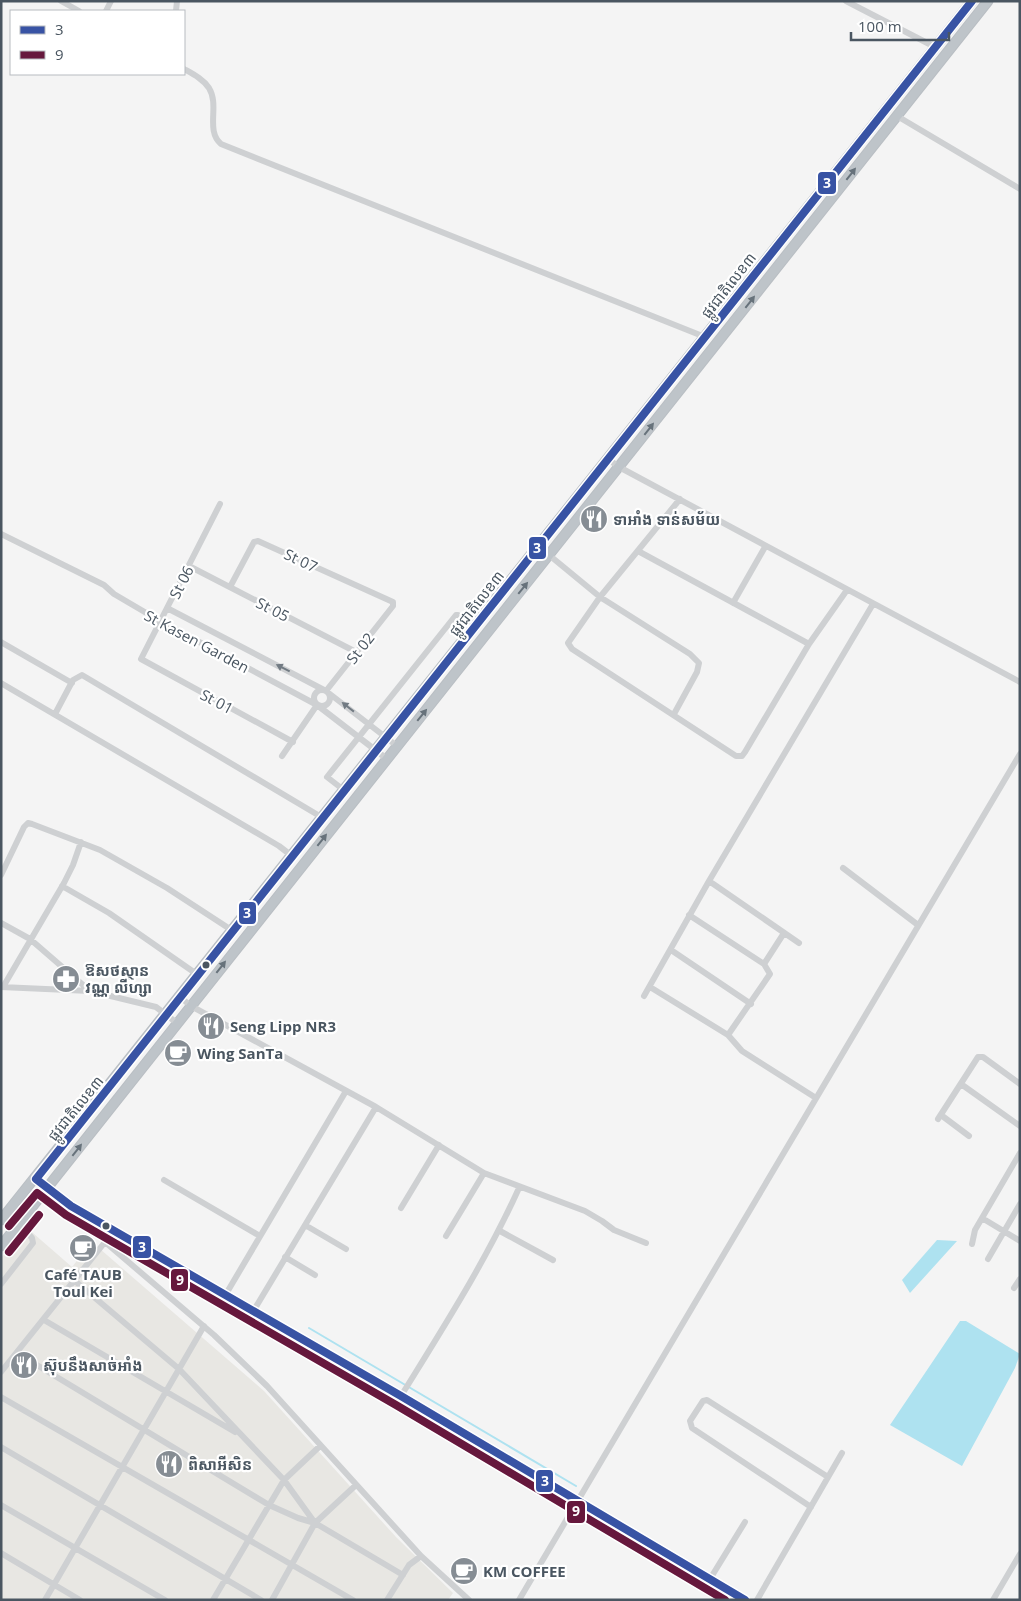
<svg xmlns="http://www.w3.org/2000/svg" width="1021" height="1601" font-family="'Open Sans','Noto Sans Khmer',sans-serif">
	<rect width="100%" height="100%" fill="#f4f4f4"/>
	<path fill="#e8e7e3" d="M26,1227L72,1267L92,1242L264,1391L396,1537L453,1593L448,1600H1V1258Z"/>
	<path fill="#aee2f0" d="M937,1240L957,1241L910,1293L902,1280Z
		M960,1321H966L1020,1354L1015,1368L962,1466L890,1425Z"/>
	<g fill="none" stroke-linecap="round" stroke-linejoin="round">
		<path stroke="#aee2f0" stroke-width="2" d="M309,1328L576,1486"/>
		<g stroke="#b9bec3" stroke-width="11">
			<path id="highway" d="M1,1220L972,1
				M1,1246L988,1"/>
		</g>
		<path stroke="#ced0d2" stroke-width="6" d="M61,1L79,11
			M846,1L935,47
			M106,11L111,1
			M176,11L177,1
			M184,69C193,74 203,79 209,88C220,106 205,130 221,144L705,337
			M897,116L1020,189
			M608,459L619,467L1020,682
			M680,499L600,597L568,643L572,649L736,756H742L745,752L809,644L847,590
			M220,504L141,659L293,742
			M1,534L104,585L114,594L160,621L317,705L387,759
			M638,551L809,644
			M549,555L600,597L690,654L699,663L697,672L674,714
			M189,566L356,652
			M230,587L254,542L258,541L393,602V606L326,691
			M733,603L765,547
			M167,608L326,691L397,746
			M1,642L72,683
			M1,683L279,846L292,856
			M314 698a8 8 0 1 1 16 0a8 8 0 1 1-16 0Z
			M55,714L73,680L82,675L323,818
			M282,756L317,705
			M345,791L327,777L456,615H458L473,629
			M843,868L918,925
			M1,875L24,827L28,823L32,824L100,850L167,888L233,931
			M709,881L873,604
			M62,886L109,913L198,975
			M689,915L764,964L770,974L728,1035
			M1,923L30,939L90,991
			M671,950L751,1004
			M764,964L784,933
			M1,987L90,991L156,1007L177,1023
			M3,987L64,883L73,865L81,842
			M650,987L728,1035L742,1051L816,1098
			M644,996L709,881L799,943
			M180,997L191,1006L376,1107L484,1173L585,1211L602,1221L614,1230L646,1243
			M961,1084L1020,1126
			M941,1115L969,1136
			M938,1119L978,1057H983L1020,1084
			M164,1180L260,1236
			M401,1208L439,1145
			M982,1218L1020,1241
			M305,1225L346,1249
			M112,1229L105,1242L214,1335L267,1386L421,1556L469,1600
			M500,1231L553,1260
			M446,1236L484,1173
			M972,1244L975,1230L1020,1153
			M285,1257L315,1275
			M988,1259L1020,1204
			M75,1281L179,1369L284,1480L315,1523L403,1575
			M1,1284L33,1243L32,1238L19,1223
			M1014,1288L1020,1279
			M226,1294L346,1091
			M254,1310L376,1107
			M44,1320L235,1432
			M17,1353L269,1505L298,1518L315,1523
			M1,1372L105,1242
			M401,1396C443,1328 486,1261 519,1188
			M1,1397L353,1600
			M1,1447L261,1600
			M1,1505L165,1600
			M811,1507L692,1428L690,1421L703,1401L707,1400L828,1477
			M1,1553L80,1600
			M710,1579L745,1522
			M45,1600L204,1326
			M213,1600L284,1480L320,1446
			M272,1600L315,1523L356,1485
			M387,1600L409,1565L421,1556
			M519,1600L1020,754
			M757,1600L842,1453
			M993,1600L1020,1554"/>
		<path stroke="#caced1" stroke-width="8" d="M36,1179L71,1206L401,1396L745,1600"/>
		<use href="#highway" stroke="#bec4c9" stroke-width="9"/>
		<g stroke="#fff" stroke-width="11">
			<path id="bus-1" d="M745,1600L401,1396L71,1206L36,1179L972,1"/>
		</g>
		<g stroke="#fff" stroke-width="11">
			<path id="bus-2" d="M9,1226L37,1193L66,1215L396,1405L725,1600
				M9,1252L39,1215"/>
		</g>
		<use href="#bus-1" stroke="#3853a4" stroke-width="8"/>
		<use href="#bus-2" stroke="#66183d" stroke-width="8"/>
	</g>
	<defs><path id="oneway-solid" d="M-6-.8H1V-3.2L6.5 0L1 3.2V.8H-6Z" transform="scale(1.25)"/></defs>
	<g fill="#67727b">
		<use href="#oneway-solid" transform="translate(851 174) rotate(-52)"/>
		<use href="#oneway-solid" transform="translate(750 302) rotate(-52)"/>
		<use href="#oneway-solid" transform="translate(649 429) rotate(-52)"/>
		<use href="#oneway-solid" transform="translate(523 588) rotate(-51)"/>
		<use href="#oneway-solid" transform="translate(422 715) rotate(-51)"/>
		<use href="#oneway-solid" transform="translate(322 840) rotate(-52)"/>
		<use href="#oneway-solid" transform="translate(221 967) rotate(-52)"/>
		<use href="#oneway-solid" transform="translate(77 1150) rotate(-52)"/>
	</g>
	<g fill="#727b83">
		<use href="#oneway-solid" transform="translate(283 668) rotate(-153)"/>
		<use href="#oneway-solid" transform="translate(348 707) rotate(-142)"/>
	</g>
	<defs>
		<g id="restaurant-disc" transform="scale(1.4375)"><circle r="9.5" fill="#868d94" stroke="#fff"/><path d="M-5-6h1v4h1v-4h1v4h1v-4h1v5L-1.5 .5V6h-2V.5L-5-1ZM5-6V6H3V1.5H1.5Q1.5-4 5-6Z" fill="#fff"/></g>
		<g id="pharmacy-disc" transform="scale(1.4375)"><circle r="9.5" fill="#868d94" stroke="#fff"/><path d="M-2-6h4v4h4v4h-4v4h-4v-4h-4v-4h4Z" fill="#fff"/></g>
		<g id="cafe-disc" transform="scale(1.4375)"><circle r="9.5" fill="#868d94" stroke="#fff"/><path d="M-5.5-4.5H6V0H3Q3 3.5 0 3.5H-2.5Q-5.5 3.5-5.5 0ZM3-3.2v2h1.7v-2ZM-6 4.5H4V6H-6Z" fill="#fff"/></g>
	</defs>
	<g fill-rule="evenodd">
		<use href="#restaurant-disc" x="594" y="519"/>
		<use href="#pharmacy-disc" x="66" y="979"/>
		<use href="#restaurant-disc" x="211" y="1026"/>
		<use href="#cafe-disc" x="178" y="1053"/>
		<use href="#cafe-disc" x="83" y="1248"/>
		<use href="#restaurant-disc" x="24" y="1365"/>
		<use href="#restaurant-disc" x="169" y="1464"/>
		<use href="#cafe-disc" x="464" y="1571"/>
	</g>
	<g fill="#4a5661" stroke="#fff" stroke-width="2">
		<circle cx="206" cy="965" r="4.5"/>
		<circle cx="106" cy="1226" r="4.5"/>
	</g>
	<g text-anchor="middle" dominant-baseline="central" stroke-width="4.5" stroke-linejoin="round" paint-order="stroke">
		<g font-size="15" fill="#4a5661" stroke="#fff">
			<text transform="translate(728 285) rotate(-52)">ផ្លូវជាតិលេខ៣</text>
			<text transform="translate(301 560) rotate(25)">St 07</text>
			<text transform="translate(181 582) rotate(-63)">St 06</text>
			<text transform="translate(476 603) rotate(-52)">ផ្លូវជាតិលេខ៣</text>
			<text transform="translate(273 609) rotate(27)">St 05</text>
			<text transform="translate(197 641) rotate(28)">St Kasen Garden</text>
			<text transform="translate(360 648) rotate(-52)">St 02</text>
			<text transform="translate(217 701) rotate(28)">St 01</text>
			<text transform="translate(75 1108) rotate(-51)">ផ្លូវជាតិលេខ៣</text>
		</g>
		<g font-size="15" font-weight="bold" fill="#4a5661" stroke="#fff" text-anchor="start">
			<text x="613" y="519">ទាអាំង ទាន់សម័យ</text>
			<text x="85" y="970">ឱសថស្ថាន<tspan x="85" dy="17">វណ្ណ លីហ្សា</tspan></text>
			<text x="230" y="1026">Seng Lipp NR3</text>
			<text x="197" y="1053">Wing SanTa</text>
			<text x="83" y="1274" text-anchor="middle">Café TAUB<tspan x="83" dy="17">Toul Kei</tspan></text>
			<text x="43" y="1365">ស៊ុបនឹងសាច់អាំង</text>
			<text x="188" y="1464">ពិសាអីសិន</text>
			<text x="483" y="1571">KM COFFEE</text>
		</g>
	</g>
	<g stroke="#fff" stroke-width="2">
		<rect x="817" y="171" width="20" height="24" rx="5" fill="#3853a4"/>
		<rect x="528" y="536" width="19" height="24" rx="5" fill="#3853a4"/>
		<rect x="238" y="901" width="19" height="24" rx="5" fill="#3853a4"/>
		<rect x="132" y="1235" width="20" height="24" rx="5" fill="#3853a4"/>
		<rect x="170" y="1268" width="19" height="24" rx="5" fill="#66183d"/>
		<rect x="535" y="1469" width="19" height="24" rx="5" fill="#3853a4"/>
		<rect x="566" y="1500" width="20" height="24" rx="5" fill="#66183d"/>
	</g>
	<g font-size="14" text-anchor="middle" font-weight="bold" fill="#fff">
		<text x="827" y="188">3</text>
		<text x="537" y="553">3</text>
		<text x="247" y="918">3</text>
		<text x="142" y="1252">3</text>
		<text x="180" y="1285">9</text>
		<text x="545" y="1486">3</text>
		<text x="576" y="1516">9</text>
	</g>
	<rect width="1021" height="1601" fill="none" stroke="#4a5661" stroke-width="5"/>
	<rect x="10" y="10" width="175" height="65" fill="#ffffff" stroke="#b7bbc0"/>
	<rect x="20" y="26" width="25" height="8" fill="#3853a4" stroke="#b7bbc0"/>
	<text x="55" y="35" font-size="15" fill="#4a5661">3</text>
	<rect x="20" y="51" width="25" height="8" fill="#66183d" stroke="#b7bbc0"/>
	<text x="55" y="60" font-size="15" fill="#4a5661">9</text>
	<path d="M851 32v8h98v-8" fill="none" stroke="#4a5661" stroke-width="2.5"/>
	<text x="858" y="32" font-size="15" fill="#4a5661" stroke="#ffffff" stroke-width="4" paint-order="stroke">100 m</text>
</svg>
